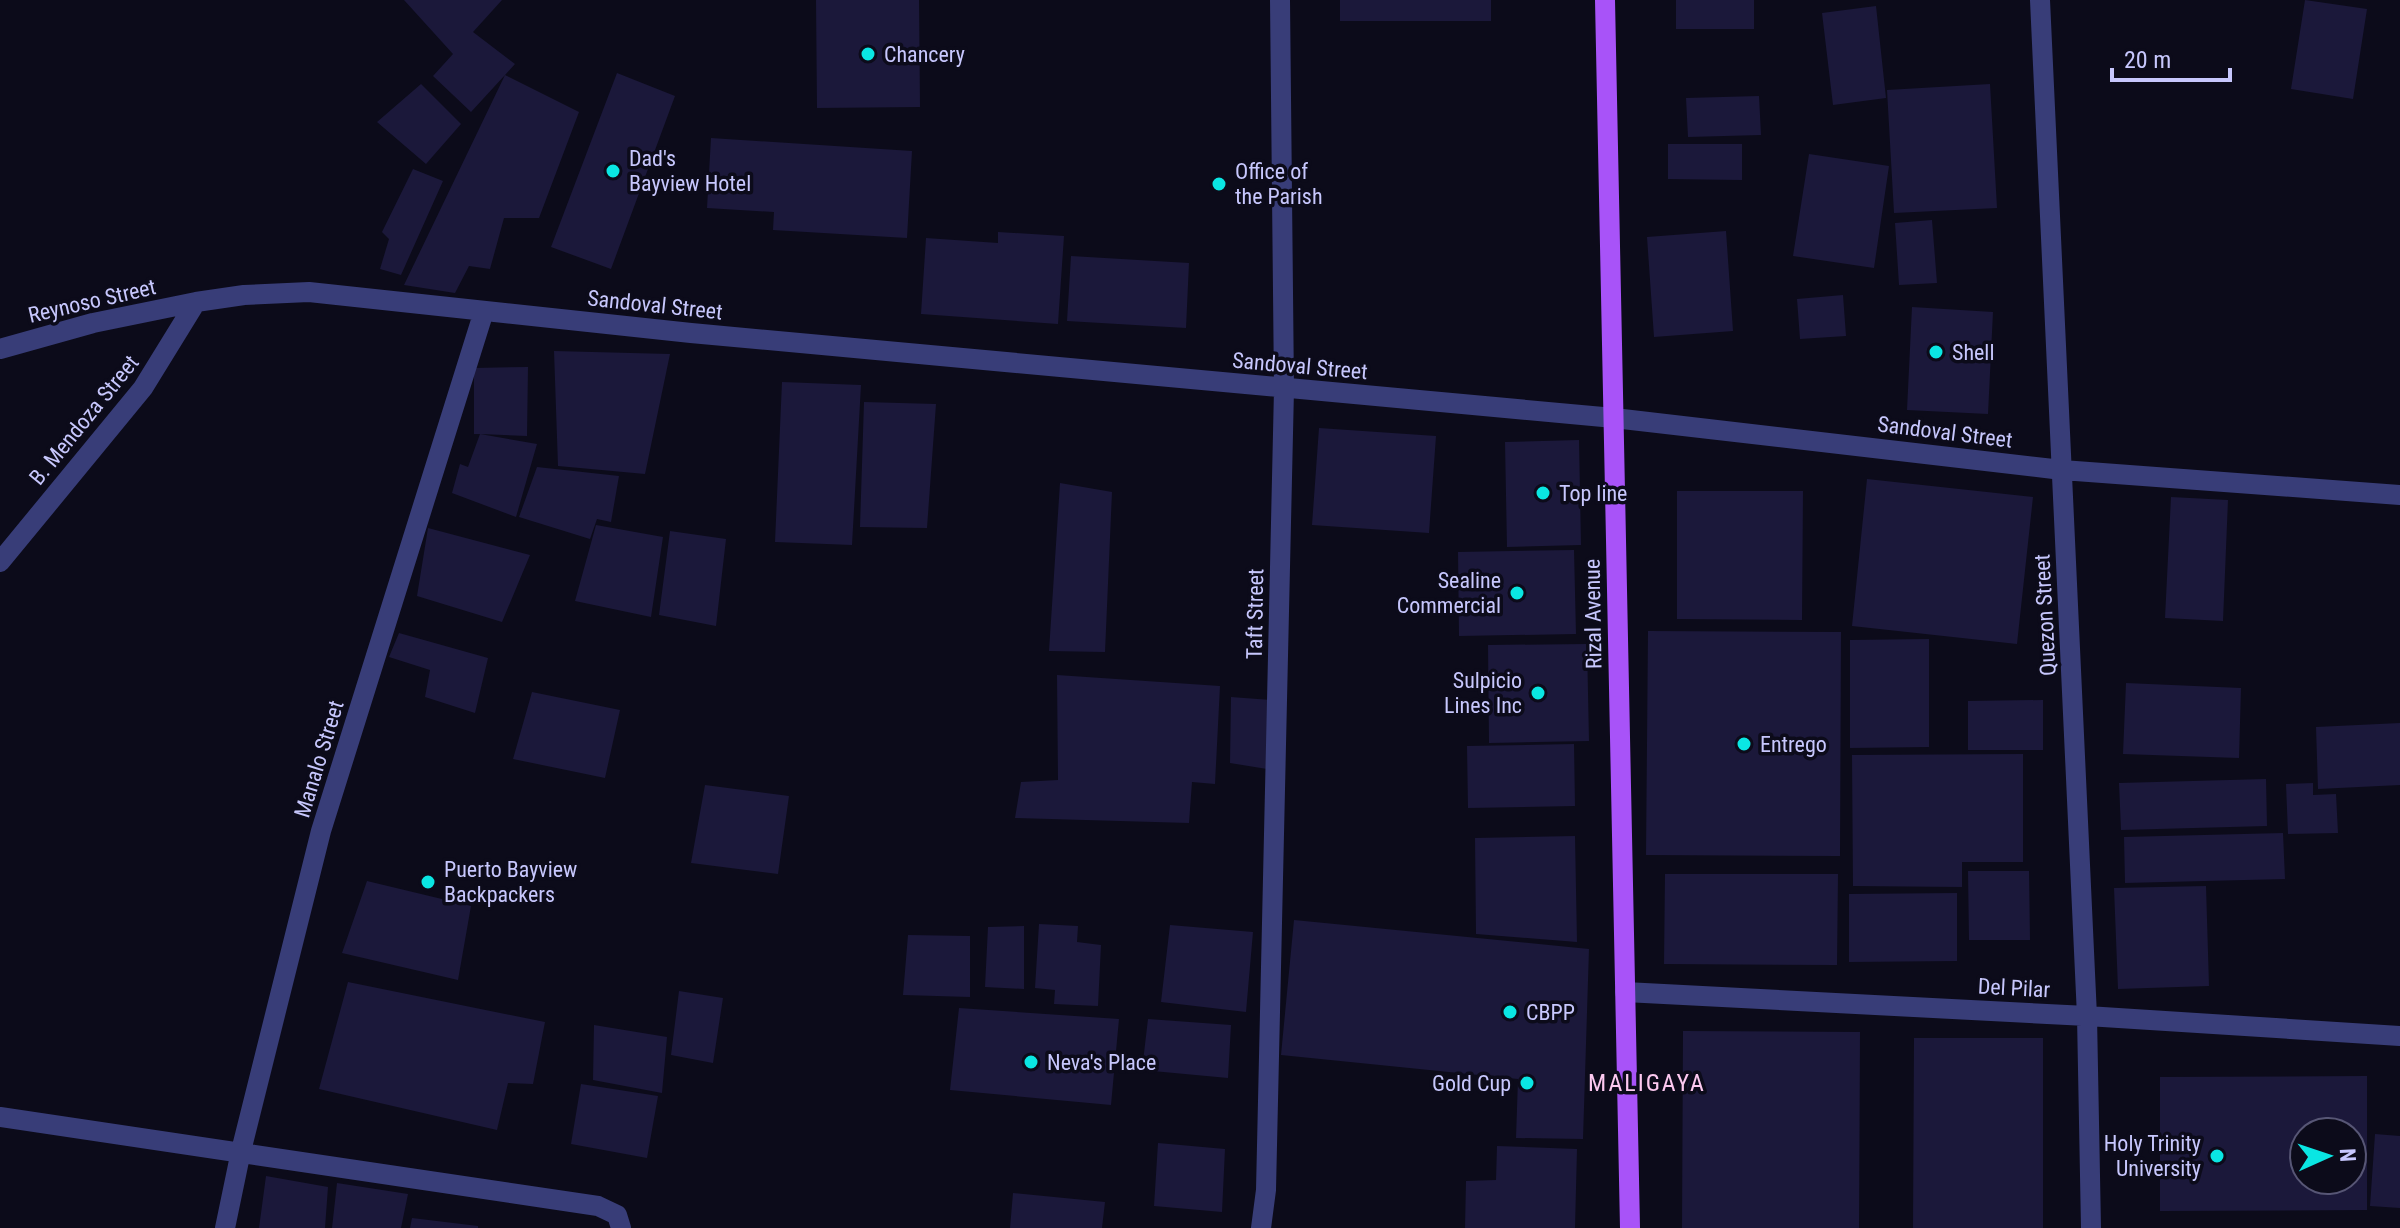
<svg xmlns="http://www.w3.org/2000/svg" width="2400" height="1228" font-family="'Roboto Condensed',sans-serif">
	<rect width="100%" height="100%" fill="#0c0b1a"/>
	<path fill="#1b183a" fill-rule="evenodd" d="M404,0H502L473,32L515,64L505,75L579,112L539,218H504L490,269L469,266L455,293L404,285L505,75L471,112L433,76L453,54Z
		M816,0H919L920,107L817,108Z
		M1340,0H1491V21H1340Z
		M1676,0H1754V29H1676Z
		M2305,0L2367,9L2353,99L2291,89Z
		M1876,6L1886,98L1833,105L1822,13Z
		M617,73L675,96L611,269L551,247Z
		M421,84L461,124L426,164L377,122Z
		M1990,84L1997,208L1894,213L1887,90Z
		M1759,96L1761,135L1688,137L1686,98Z
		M711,138L912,151L907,238L773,230L774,212L707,208Z
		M1668,144H1742V180L1668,179Z
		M1809,154L1889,166L1874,268L1793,256Z
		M413,169L443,181L401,275L380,269L389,239L382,232Z
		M1932,220L1937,283L1899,285L1895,223Z
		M1726,231L1733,331L1654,337L1647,237Z
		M998,232L1064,236L1058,324L921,314L926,238L998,243Z
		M1071,256L1189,263L1186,328L1067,321Z
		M1843,295L1846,336L1800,339L1797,299Z
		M1912,307L1993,312L1988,414L1907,410Z
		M554,351L670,354L645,474L558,466Z
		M528,367L527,436L480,434L537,444L516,517L452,493L460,464L468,467L480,434H474V368Z
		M782,382L861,385L852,545L775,542Z
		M864,402L936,404L927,528L860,527Z
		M1319,428L1436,436L1429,533L1312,525Z
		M1579,440L1581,545L1507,547L1505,442Z
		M537,467L619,476L611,522L597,519L590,539L519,517Z
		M1867,479L2033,497L2017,644L1852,626Z
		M1060,483L1112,492L1105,652L1049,651Z
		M1677,491H1803L1802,620L1677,619Z
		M2171,497L2228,500L2223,621L2165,618Z
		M596,525L663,537L651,617L575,601Z
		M428,528L530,555L502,622L417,596Z
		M670,531L726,539L716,626L659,615Z
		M1574,550L1576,634L1459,636L1458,552Z
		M1648,631L1841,632L1840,856L1646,855Z
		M399,633L488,658L475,713L425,697L430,670L389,657Z
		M1929,639V747L1850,748V640Z
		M1587,644L1589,741L1489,743L1488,645Z
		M1057,675L1220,686L1215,784L1192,782L1189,823L1015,818L1021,782L1058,780Z
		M2126,683L2241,688L2239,758L2123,754Z
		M532,692L620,710L605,778L513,759Z
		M1231,697L1271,700L1267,769L1230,763Z
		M2043,700V750H1968V701Z
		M2400,723V785L2318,789L2316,727Z
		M1574,744L1575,806L1468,808L1467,746Z
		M2023,754V862H1962V887L1853,886L1852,755Z
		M2266,779L2267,826L2121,830L2119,783Z
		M2313,783V795L2336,794L2338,833L2288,834L2286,784Z
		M705,785L789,796L778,874L691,863Z
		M2283,833L2285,879L2125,883L2124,837Z
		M1575,836L1577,942L1476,934L1475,838Z
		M1968,871H2029L2030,940H1969Z
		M1665,874H1838L1837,965L1664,964Z
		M367,881L471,906L458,980L342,953Z
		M2206,886L2209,986L2118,989L2114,888Z
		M1957,893V961L1849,962V894Z
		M1294,920L1589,949L1583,1139L1516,1138L1518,1079L1281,1055Z
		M1039,924L1078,926L1077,942L1101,945L1098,1006L1054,1004L1055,990L1035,988Z
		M1170,925L1253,932L1246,1012L1161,1002Z
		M1024,926V989L985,987L988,927Z
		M908,935L970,936V997L903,995Z
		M348,982L545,1022L533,1084L508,1083L497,1130L319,1089Z
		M679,991L723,998L713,1063L671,1055Z
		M959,1008L1119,1019L1111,1105L950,1090Z
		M1148,1019L1231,1025L1228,1078L1142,1070Z
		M594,1025L667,1037L662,1093L593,1080Z
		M1683,1031L1860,1032L1859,1228H1682Z
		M1914,1038H2043V1228H1913Z
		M2367,1076V1210L2160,1211V1077ZM2304,1132H2352V1180H2304Z
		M581,1084L658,1096L647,1158L571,1144Z
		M2375,1134L2400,1136V1208L2370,1206Z
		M1158,1143L1225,1149L1222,1212L1154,1206Z
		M1497,1146L1577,1149L1575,1228H1465L1466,1181L1496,1180Z
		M266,1176L328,1187L325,1228H259Z
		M337,1183L408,1194L401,1228H332Z
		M1013,1193L1105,1202L1102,1228H1010Z
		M412,1218L478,1226V1228H410Z"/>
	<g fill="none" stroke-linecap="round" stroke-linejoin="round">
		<path stroke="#383d78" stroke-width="20" d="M2040,0L2087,1016L2091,1228
			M0,349L93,323L196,302L244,295L309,292L691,333L1614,418L2062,470L2400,495
			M0,562L143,388L196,302
			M1625,992L2087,1016L2400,1036
			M0,1117L598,1206L617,1215L621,1228
			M225,1228L241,1151L321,831L484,311
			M1261,1228L1266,1190L1284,389L1280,0"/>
		<path stroke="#a853f8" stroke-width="20" d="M1605,0L1630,1228"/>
	</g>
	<g fill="#0ae6e3" stroke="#0c0b1a" stroke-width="3">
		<circle cx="868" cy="54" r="8"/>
		<circle cx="613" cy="171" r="8"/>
		<circle cx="1219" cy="184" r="8"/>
		<circle cx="1936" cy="352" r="8"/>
		<circle cx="1543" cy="493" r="8"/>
		<circle cx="1517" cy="593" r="8"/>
		<circle cx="1538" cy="693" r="8"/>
		<circle cx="1744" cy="744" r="8"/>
		<circle cx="428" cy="882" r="8"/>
		<circle cx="1510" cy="1012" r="8"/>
		<circle cx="1031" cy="1062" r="8"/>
		<circle cx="1527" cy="1083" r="8"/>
		<circle cx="2217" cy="1156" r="8"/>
	</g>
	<g text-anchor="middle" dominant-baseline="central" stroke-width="7" stroke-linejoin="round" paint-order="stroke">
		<g font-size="22" fill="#c7c7fd" stroke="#0c0b1a" text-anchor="start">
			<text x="884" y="54">Chancery</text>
			<text x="629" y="158">Dad's<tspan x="629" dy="25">Bayview Hotel</tspan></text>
			<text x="1235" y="171">Office of<tspan x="1235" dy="25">the Parish</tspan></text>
			<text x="1952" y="352">Shell</text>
			<text x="1559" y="493">Top line</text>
			<text x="1501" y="580" text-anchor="end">Sealine<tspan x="1501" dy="25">Commercial</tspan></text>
			<text x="1522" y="680" text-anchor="end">Sulpicio<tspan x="1522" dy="25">Lines Inc</tspan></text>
			<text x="1760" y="744">Entrego</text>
			<text x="444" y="869">Puerto Bayview<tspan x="444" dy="25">Backpackers</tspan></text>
			<text x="1526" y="1012">CBPP</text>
			<text x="1047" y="1062">Neva's Place</text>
			<text x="1511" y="1083" text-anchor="end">Gold Cup</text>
			<text x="2201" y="1143" text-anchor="end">Holy Trinity<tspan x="2201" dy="25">University</tspan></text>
		</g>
		<g font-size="22" fill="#c7c7fd" stroke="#0c0b1a">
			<text transform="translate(92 301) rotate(-13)">Reynoso Street</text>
			<text transform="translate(655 305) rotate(6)">Sandoval Street</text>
			<text transform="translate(1300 366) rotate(5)">Sandoval Street</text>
			<text transform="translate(84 420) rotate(-51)">B. Mendoza Street</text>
			<text transform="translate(1945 432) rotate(7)">Sandoval Street</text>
			<text transform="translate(1255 614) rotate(-89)">Taft Street</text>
			<text transform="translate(1593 614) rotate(-91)">Rizal Avenue</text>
			<text transform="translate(2045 615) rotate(-93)">Quezon Street</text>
			<text transform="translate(319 759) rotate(-73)">Manalo Street</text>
			<text transform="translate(2014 988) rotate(3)">Del Pilar</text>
		</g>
		<g font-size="24" letter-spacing="2" fill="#fdc9f0" stroke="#0c0b1a">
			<text x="1647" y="1083">MALIGAYA</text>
		</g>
	</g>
	<g transform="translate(2328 1156) rotate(87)"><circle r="38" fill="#0c0b1a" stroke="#575675" stroke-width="2"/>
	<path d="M0-6L14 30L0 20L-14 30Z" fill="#0ae6e3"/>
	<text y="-12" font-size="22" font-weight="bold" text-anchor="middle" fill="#c7c7fd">N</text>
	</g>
	<path d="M2112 68v12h118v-12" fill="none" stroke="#c7c7fd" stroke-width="4"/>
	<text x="2124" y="68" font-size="24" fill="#c7c7fd" stroke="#0c0b1a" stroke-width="6" paint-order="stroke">20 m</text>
</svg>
